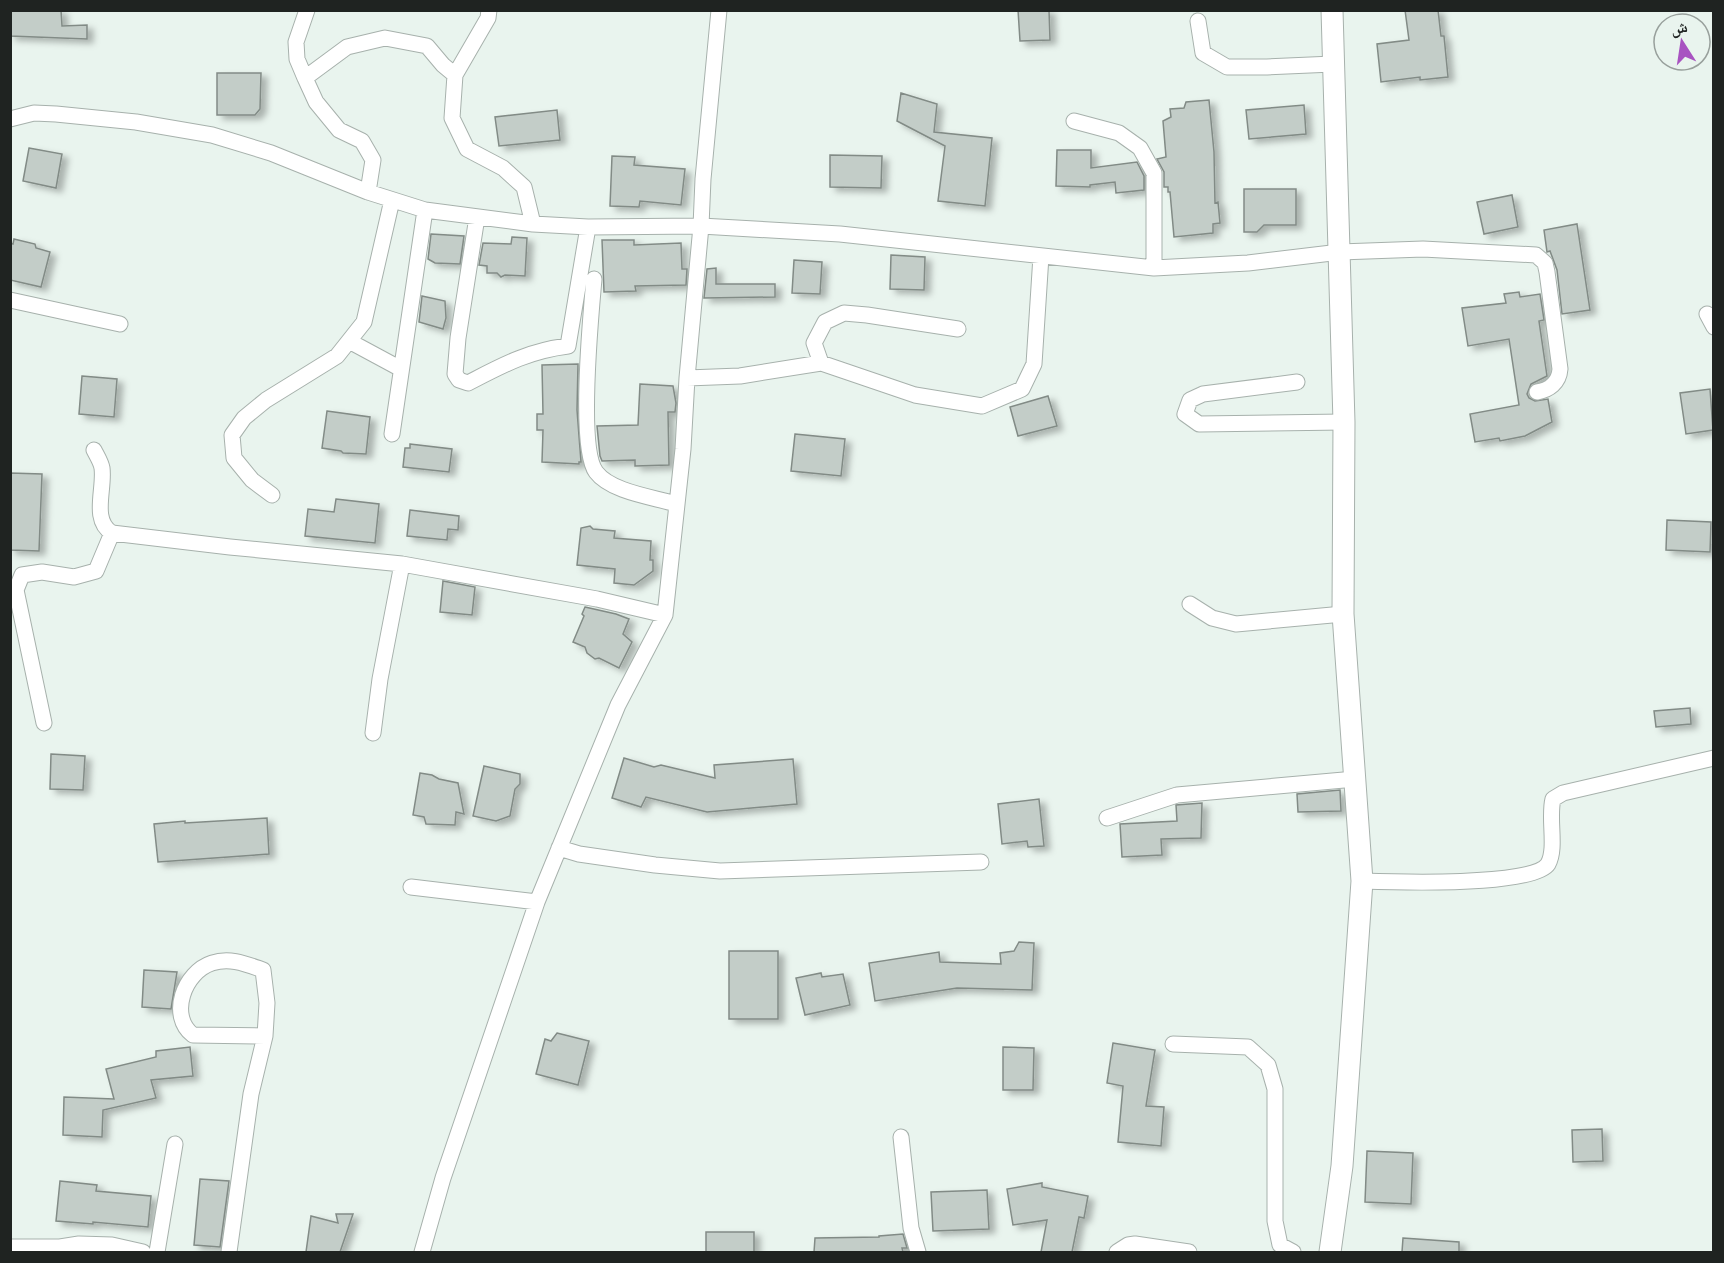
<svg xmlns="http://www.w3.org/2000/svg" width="1724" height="1263" font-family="'Roboto Condensed','Noto Naskh Arabic',sans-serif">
	<defs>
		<filter id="shadow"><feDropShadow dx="6" dy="4" stdDeviation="3" flood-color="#0004"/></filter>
	</defs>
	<rect width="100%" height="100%" fill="#e9f4ee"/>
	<path fill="#c3cdc8" stroke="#828b86" stroke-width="1.5" filter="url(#shadow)" d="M10,10H61L62,26L87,25V39L10,36Z
		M1018,10H1049L1050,40L1020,41Z
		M1405,10H1438L1441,36H1444L1448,77L1420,80V77L1381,82L1377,44L1409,40Z
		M217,73H261L260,109L255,115H217Z
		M901,93L937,104L934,132L992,138L985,206L938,201L945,146L897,121Z
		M1209,100L1214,152L1215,203L1218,202L1220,223L1213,224V233L1174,237L1170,192H1168V187H1164V172L1157,159L1166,157L1163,121L1171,117L1170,109L1184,108L1186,102Z
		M1304,105L1306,134L1249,139L1246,110Z
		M557,110L560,140L499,146L495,117Z
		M29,148L62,154L56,188L23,181Z
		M1057,150H1091V168L1137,162L1144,176V190L1116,193L1115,182L1090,185V187L1056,186Z
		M830,155L882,156L881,188L830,187Z
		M612,156L635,157L634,165L685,169L681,205L640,201L639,207L610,206Z
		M1244,189H1296V225H1264L1257,232H1244Z
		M1512,195L1518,227L1484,234L1477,202Z
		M1577,224L1590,310L1562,314L1557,270L1550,251L1547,252L1544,230Z
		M431,234L464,236L460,264L435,263L428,259Z
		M512,237L527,238L525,276L505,275L501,277L497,273H487V266L479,265L483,243L511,244Z
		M14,239L35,244L36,248L50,252L41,287L10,280V243L13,244Z
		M602,240H634V245L681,243L682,269H687L686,285L635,286L636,291L604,292Z
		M891,255L925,257L924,290L890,289Z
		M794,260L822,262L820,294L792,293Z
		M716,268V284H775V297L704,298L707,269Z
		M1519,292L1520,297L1540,294L1544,320L1539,321L1547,376L1531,384L1527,394L1529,398L1535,401L1548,399L1552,422L1525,436L1500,441L1499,438L1475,442L1470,414L1519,405L1509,339L1468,346L1462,308L1506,303L1504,294Z
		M422,296L445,301L446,318L443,329L419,322Z
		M578,364L577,410L581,462H579V464L542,462L543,430H537V414H543L542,365Z
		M82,376L117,379L114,417L79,414Z
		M640,384L673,386L676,403L675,412H668L669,465L635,466V460L602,461L600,456L597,426L638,425Z
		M1710,389L1713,430L1686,434L1680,393Z
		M1048,396L1057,426L1018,436L1010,407Z
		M327,411L370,417L366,454L343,453L341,451L322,448Z
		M795,434L845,439L841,476L791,471Z
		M410,444L452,449L449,472L403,467L405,448H410Z
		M10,473L42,474L39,551L10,550Z
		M336,499L379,504L375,543L305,536L308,509L334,512Z
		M410,510L459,516L458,530L448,529L447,540L407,536Z
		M1667,520L1711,522L1710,552L1666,550Z
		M590,526L593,529L615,531L614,538L651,541L650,560H653V571L634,585L614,583L615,569L577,565L581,528Z
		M443,581L475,587L472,615L440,612Z
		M585,607L616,614L629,619L623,634L632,642L619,668L599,658L595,659L587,653L585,647L573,642L584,616L582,614Z
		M1690,708L1691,724L1656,727L1654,711Z
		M51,754L85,756L83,790L50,789Z
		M624,758L654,767L661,765L715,778L714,765L793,759L797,804L707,812L646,797L641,807L612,798Z
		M484,766L520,774V784L515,789L510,816L496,821L473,816Z
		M420,773L432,775L439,779L458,783L464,814L456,812L455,825L426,824L424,817L413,815Z
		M1340,790L1341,811L1298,812L1297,794Z
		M1039,799L1044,846L1028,847L1027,841L1002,844L998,804Z
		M1202,803L1201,838L1161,839L1162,855L1122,857L1120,824L1177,821L1176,805Z
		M267,818L269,854L158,862L154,824L185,821V823Z
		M1019,942L1034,943L1032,990L957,988L875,1001L869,963L939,952L940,962L1001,964L1000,953L1014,951Z
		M729,951H778V1019H729Z
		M144,970L177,972L171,1009L142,1007Z
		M821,973L822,977L843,974L850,1005L805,1015L796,978Z
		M557,1033L589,1041L578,1085L536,1074L545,1039L551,1041Z
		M1113,1043L1155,1050L1146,1106L1164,1107L1161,1146L1118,1142L1123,1086L1107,1083Z
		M190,1047L193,1076L151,1080L156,1098L103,1110L102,1137L63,1135L64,1097L114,1099L106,1069L156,1057V1051Z
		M1003,1047L1034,1048L1033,1090H1003Z
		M1602,1129L1603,1161L1573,1162L1572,1130Z
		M1367,1151L1413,1153L1411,1204L1365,1202Z
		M200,1179L229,1181L220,1247L194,1245Z
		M60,1181L97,1185L96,1191L151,1196L148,1227L93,1222V1224L56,1221Z
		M1042,1183V1187L1088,1196L1084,1218L1079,1217L1072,1252H1041L1047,1220L1013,1225L1007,1189Z
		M987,1190L989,1229L933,1231L931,1192Z
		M336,1214H353L340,1252H306L311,1216L338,1223Z
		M706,1232H754V1252H706Z
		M903,1234L907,1248H902L903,1252H814L815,1238L879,1237V1236Z
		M1403,1238L1459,1242V1252H1402Z"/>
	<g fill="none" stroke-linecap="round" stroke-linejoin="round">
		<g stroke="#a7b1ac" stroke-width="17">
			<path id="street" d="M307,10L296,42L297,59L305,78L316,102L339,130L362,141L373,160L368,192
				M489,10L488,18L455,75L452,118L467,149L503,168L524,187L533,224
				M1198,21L1203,53L1227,67H1267L1333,64
				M305,78L347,47L385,38L427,46L443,65L455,75
				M10,119L34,113L56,114L136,122L212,135L271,153L368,192L425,210L533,224L588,227L701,226L840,234L1154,268L1248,263L1340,252L1423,249L1536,255L1545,263L1547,272L1560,369C1559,383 1549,390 1537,392
				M1074,121L1119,133L1140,148L1154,173V268
				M477,217L458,338L455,374L459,380L468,383C503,365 528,351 568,346L588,227
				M594,279C591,313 578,448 596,472C611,492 653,497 676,504
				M10,300L120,324
				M1707,314L1714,327
				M958,329L867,315L844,313L825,322L814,343L821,363L915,395L982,406L1022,389L1034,364L1041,256
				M349,341L401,369
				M687,378L740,376L821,363
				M1297,382L1203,394L1190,400L1185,414L1199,424L1344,422
				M392,434L425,210
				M94,450C97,456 101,462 102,468C105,489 91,520 112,533L230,547L402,564L597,599L665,615
				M272,495L252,480L234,458L232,435L244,418L266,400L337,356L364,322L392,200
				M1190,604L1212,618L1236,624L1343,614
				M44,723L16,590L22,575L42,572L74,577L96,571L112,533
				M373,733L380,679L402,564
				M1107,818L1177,795L1355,779
				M559,848L579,854L655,865L720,871L981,862
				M1362,881C1391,882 1534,887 1548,864C1557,848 1548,818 1553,799L1563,793L1714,758
				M411,887L537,902
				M1173,1044L1248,1047L1268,1065L1275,1089V1221L1280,1245L1293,1252
				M901,1137L911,1228L918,1252
				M10,1247H60L79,1244L112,1245L143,1252
				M157,1252L175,1144
				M229,1252L251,1094L265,1036L267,1003L263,970C246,964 230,957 212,963C184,972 168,1016 193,1035L265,1036
				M422,1252L443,1178L537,902L618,705L665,615L683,449L687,378L701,226L703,179L719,10
				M1117,1252L1128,1245L1135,1244L1189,1252"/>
		</g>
		<g stroke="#a7b1ac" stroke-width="23">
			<path id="secondary" d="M1330,1252L1342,1166L1362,881L1343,614L1344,422L1332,10"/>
		</g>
		<use href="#street" stroke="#fff" stroke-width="15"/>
		<use href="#secondary" stroke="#fff" stroke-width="21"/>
	</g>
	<rect width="1724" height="1263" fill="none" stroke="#1f2321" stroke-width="24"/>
	<g transform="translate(1682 42) rotate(348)"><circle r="28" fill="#e9f4ee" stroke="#98a09c" stroke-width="1.5"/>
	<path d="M0-4.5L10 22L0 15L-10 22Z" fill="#a853c1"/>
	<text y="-9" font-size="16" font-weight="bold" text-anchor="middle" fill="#1f2321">ش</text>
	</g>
</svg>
